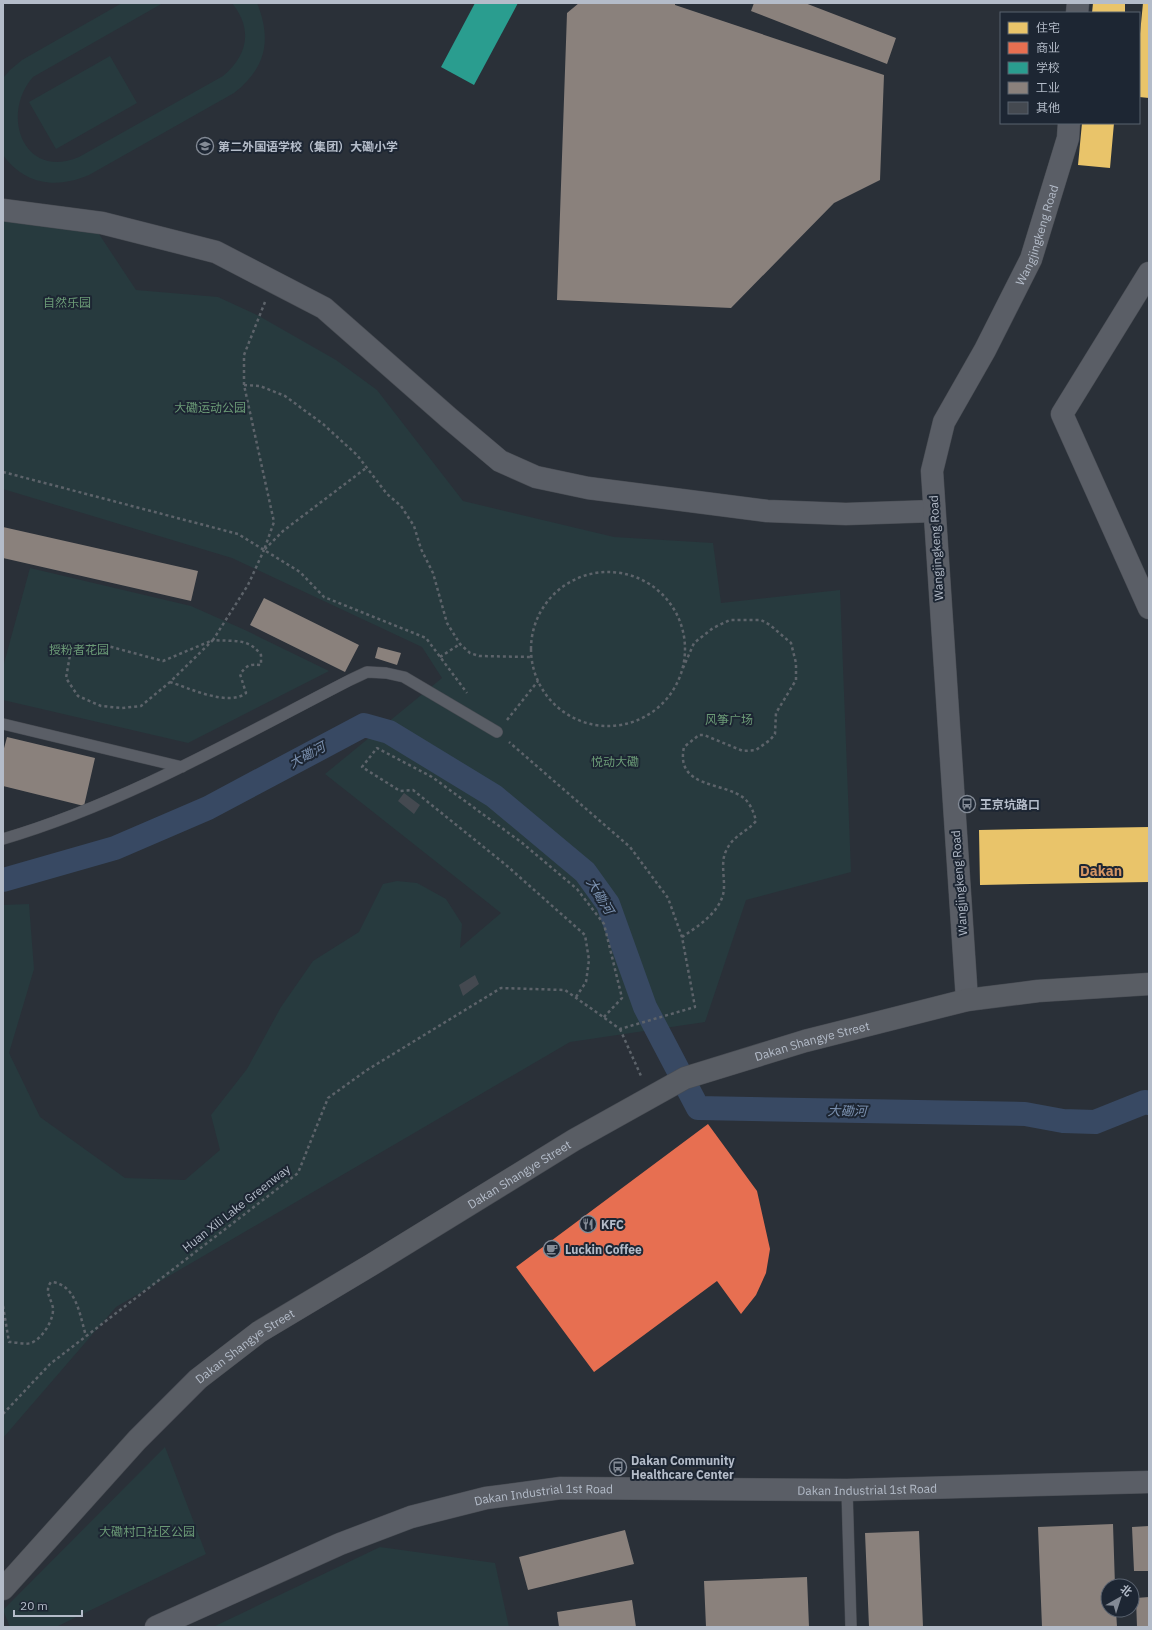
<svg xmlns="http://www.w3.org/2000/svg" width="1152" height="1630" font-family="'IBM Plex Sans','Noto Sans SC',sans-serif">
	<rect width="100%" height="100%" fill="#2a3038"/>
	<path fill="#273a3e" d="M122,3H163L33,77C0,114 23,181 79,157L223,76C248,55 253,29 232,3H257C272,40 266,68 234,93L89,175C56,189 25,185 3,155V78L10,70L22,60Z
		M110,56L137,103L56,149L29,102Z
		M3,216L95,228L136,290L218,297L259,316L336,360L377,390L463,501L614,537L713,543L721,603L840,590L851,872L746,900L705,1022L570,1042L116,1307L3,1438V905L29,904L34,969L9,1053L40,1117L125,1178L185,1180L220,1150L211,1115L247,1069L281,1007L313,961L359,932L383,884L397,881L417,883L446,899L462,924L460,948L501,913L325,774L442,678L422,647L232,558L3,489Z
		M30,568L191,606L245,630L329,671L188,743L3,700V667Z
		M165,1447L206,1554L56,1627H10L3,1610Z
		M380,1547L495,1563L509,1627H213Z"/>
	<path fill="#e9c46a" d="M1093,3H1125V13H1092Z
		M1143,3H1149V98L1139,97V44Z
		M1082,123H1114L1110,168L1078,165Z
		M1149,827V882L980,885L979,830Z"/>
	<path fill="#e76f51" d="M708,1124L757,1191L770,1249L766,1273L756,1295L741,1314L717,1281L594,1372L516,1267Z"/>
	<path fill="#2a9d8f" d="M475,3H518L474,85L441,67Z"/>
	<path fill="#8a817c" d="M579,3H675V5L884,75L880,180L834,203L731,308L557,300L567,13Z
		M754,3H805L896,38L887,64L751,11Z
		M3,527L198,571L191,601L3,558Z
		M264,598L359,645L345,672L250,625Z
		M378,647L401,653L397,665L375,658Z
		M7,737L95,758L84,806L3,786V752Z
		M1113,1524L1115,1586H1108V1610H1116L1117,1627H1042L1038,1527Z
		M1149,1526V1571H1134L1132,1527Z
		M625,1530L634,1564L528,1590L519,1557Z
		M919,1531L923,1627H869L865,1533Z
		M807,1577L809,1627H706L704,1581Z
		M1149,1597V1627H1137L1136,1598Z
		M632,1600L636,1627H559L557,1612Z"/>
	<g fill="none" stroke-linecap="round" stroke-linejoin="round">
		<path stroke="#384963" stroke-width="24" d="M3,880L115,848L208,808L364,725L389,732L494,796L585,872L608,904L645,1007L698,1108L1025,1114L1063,1121L1095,1122L1145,1102L1149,1103"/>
	</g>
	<path fill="#444950" d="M404,793L420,805L414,814L398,801Z
		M475,975L479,984L463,996L459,985Z"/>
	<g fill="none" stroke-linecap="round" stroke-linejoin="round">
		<g stroke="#484c53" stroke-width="12">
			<path id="lane" d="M3,724L182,767
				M3,839C125,803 237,738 350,680L367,672L386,673L404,677L497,732
				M847,1490L851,1627"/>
		</g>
		<g stroke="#484c53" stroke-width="23">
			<g id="street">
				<path d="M1077,13L1078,3"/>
				<path d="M3,210L102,223L216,252L324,308L449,418L500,461L536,477L588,488L767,511L846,514L934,511"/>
				<path d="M1149,273L1062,414L1149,608"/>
				<path id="s1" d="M967,1000L932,471L944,422L985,350L1031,259L1068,138L1069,123"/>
				<path id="s2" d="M156,1627L340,1544L411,1517L486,1498L561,1488L847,1490L1149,1482"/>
			</g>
		</g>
		<g stroke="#484c53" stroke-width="23">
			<g id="secondary">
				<path id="s3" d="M3,1589L137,1440L198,1379L259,1332L371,1265L574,1140L685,1078L805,1041L967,1000L1038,991L1149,984"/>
			</g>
		</g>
		<path stroke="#5d636a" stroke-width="2.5" stroke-dasharray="3 3" stroke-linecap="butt" d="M265,302L244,355V385L274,522L264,550L283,531L366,468
			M244,385L260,386L285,396L323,424L357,455L387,494L401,506L414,526L421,549L433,573L447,623L460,644L470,653L479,656L531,657
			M3,472L238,534L300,572L324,597L426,638L467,693
			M531 649a77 77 0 1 1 154 0a77 77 0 1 1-154 0Z
			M440,657L460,644
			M170,682C189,688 228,707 246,693L240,674C247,665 250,664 261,665V655C248,637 233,642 213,640L170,682L141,706L122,708L101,706L78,696L66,678L70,655L86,645H104L163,661L213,640L248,585L264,550
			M507,720L538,681
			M682,937C700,925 725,909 724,885C724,874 721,861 726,851C733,835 746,833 756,821C754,813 751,805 745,799C724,781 675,789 684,747L699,735H704L743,751L756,750L770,740L775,734L776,713L796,680V663L791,643L770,625L761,620H730L713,628L694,643L683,668
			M576,997L586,982L589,960L585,935L506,865L413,790L400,791L362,767L377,748L432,777L521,842L577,889L604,924L622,998L603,1018
			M620,1029L641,1076
			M3,1306L9,1342C16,1342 24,1345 31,1343C42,1339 54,1320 53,1308C51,1298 44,1291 51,1282C77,1284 80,1317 86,1336
			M3,1414L50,1364L298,1173L328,1098L367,1070L501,988L565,990L620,1029L695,1007L682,937L668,898L630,847L509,742"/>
		<use href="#lane" stroke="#5a5e66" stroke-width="11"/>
		<use href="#street" stroke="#5a5e66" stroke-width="22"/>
		<use href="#secondary" stroke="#595d64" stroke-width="22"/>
	</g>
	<defs>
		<g id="school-ring" transform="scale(0.9)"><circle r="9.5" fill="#1d2633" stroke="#848b96" stroke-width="1.5"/><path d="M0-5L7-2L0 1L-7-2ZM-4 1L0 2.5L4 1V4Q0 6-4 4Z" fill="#848b96"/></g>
		<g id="bus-ring" transform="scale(0.9)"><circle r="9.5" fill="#1d2633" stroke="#848b96" stroke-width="1.5"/><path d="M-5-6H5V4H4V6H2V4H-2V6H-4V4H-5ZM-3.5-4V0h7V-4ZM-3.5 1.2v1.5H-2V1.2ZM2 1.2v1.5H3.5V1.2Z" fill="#848b96"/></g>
		<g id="restaurant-ring" transform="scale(0.9)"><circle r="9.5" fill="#1d2633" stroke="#848b96" stroke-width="1.5"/><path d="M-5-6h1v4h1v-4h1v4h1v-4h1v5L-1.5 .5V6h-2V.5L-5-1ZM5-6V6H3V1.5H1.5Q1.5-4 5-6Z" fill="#848b96"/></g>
		<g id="cafe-ring" transform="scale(0.9)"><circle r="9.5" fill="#1d2633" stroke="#848b96" stroke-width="1.5"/><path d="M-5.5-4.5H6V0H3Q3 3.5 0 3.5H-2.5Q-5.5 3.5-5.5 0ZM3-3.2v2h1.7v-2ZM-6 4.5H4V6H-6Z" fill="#848b96"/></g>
	</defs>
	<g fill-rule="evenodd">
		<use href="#school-ring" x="205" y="146"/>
		<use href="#bus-ring" x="967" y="804"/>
		<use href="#restaurant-ring" x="588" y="1224"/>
		<use href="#cafe-ring" x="552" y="1249"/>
		<use href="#bus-ring" x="618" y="1467"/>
	</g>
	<g text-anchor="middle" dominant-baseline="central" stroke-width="4" stroke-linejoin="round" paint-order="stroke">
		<g font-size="12" font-weight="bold" fill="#b4bcc9" stroke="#1d2633" text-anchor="start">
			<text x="218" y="146">第二外国语学校（集团）大磡小学</text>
			<text x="980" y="804">王京坑路口</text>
			<text x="601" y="1224">KFC</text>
			<text x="565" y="1249">Luckin Coffee</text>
			<text x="631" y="1460">Dakan Community<tspan x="631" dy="14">Healthcare Center</tspan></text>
		</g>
		<g font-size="12" fill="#b4bcc9" stroke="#1d2633">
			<text stroke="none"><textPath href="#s1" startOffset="790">Wangjingkeng Road</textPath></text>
			<text transform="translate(936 548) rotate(-93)">Wangjingkeng Road</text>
			<text transform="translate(959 883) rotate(-94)">Wangjingkeng Road</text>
			<text stroke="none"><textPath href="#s3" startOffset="992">Dakan Shangye Street</textPath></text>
			<text stroke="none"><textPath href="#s3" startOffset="668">Dakan Shangye Street</textPath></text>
			<text transform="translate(236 1208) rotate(-38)">Huan Xili Lake Greenway</text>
			<text stroke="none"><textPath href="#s3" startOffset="344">Dakan Shangye Street</textPath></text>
			<text stroke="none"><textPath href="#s2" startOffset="737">Dakan Industrial 1st Road</textPath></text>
			<text stroke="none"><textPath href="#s2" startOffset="413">Dakan Industrial 1st Road</textPath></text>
		</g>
		<g font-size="12" fill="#6b9a76" stroke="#1d2633">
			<text x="67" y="302">自然乐园</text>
			<text x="210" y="407">大磡运动公园</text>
			<text x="79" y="649">授粉者花园</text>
			<text x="729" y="719">风筝广场</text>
			<text x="615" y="761">悦动大磡</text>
			<text x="147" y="1531">大磡村口社区公园</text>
		</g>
		<g font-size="13" font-style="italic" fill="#7c92b1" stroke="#1d2633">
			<text transform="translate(307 755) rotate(-28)">大磡河</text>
			<text transform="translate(600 896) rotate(59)">大磡河</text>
			<text transform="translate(847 1111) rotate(1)">大磡河</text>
		</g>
		<g font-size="14" font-weight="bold" fill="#d59563" stroke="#1d2633">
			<text x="1101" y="871">Dakan</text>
		</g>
	</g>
	<rect width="1152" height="1630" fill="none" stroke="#b4bcc9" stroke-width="8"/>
	<rect x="1000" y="12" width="140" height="112" fill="#1d2633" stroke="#59626f"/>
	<rect x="1008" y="22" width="20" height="12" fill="#e9c46a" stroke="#59626f"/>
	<text x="1036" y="32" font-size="12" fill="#b4bcc9">住宅</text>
	<rect x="1008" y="42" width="20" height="12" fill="#e76f51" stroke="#59626f"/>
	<text x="1036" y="52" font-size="12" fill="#b4bcc9">商业</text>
	<rect x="1008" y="62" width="20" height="12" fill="#2a9d8f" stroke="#59626f"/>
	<text x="1036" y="72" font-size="12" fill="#b4bcc9">学校</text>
	<rect x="1008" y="82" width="20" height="12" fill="#8a817c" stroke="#59626f"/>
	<text x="1036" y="92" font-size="12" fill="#b4bcc9">工业</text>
	<rect x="1008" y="102" width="20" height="12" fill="#444950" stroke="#59626f"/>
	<text x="1036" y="112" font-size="12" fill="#b4bcc9">其他</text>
	<g transform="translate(1120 1598) rotate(39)"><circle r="19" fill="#1d2633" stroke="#59626f"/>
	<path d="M0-3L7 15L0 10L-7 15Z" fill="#848b96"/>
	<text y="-6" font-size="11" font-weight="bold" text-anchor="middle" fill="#b4bcc9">北</text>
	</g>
	<path d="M14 1610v6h68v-6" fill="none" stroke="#b4bcc9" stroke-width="2"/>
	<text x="20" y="1610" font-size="12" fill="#b4bcc9" stroke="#1d2633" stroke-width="3" paint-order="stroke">20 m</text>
</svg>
